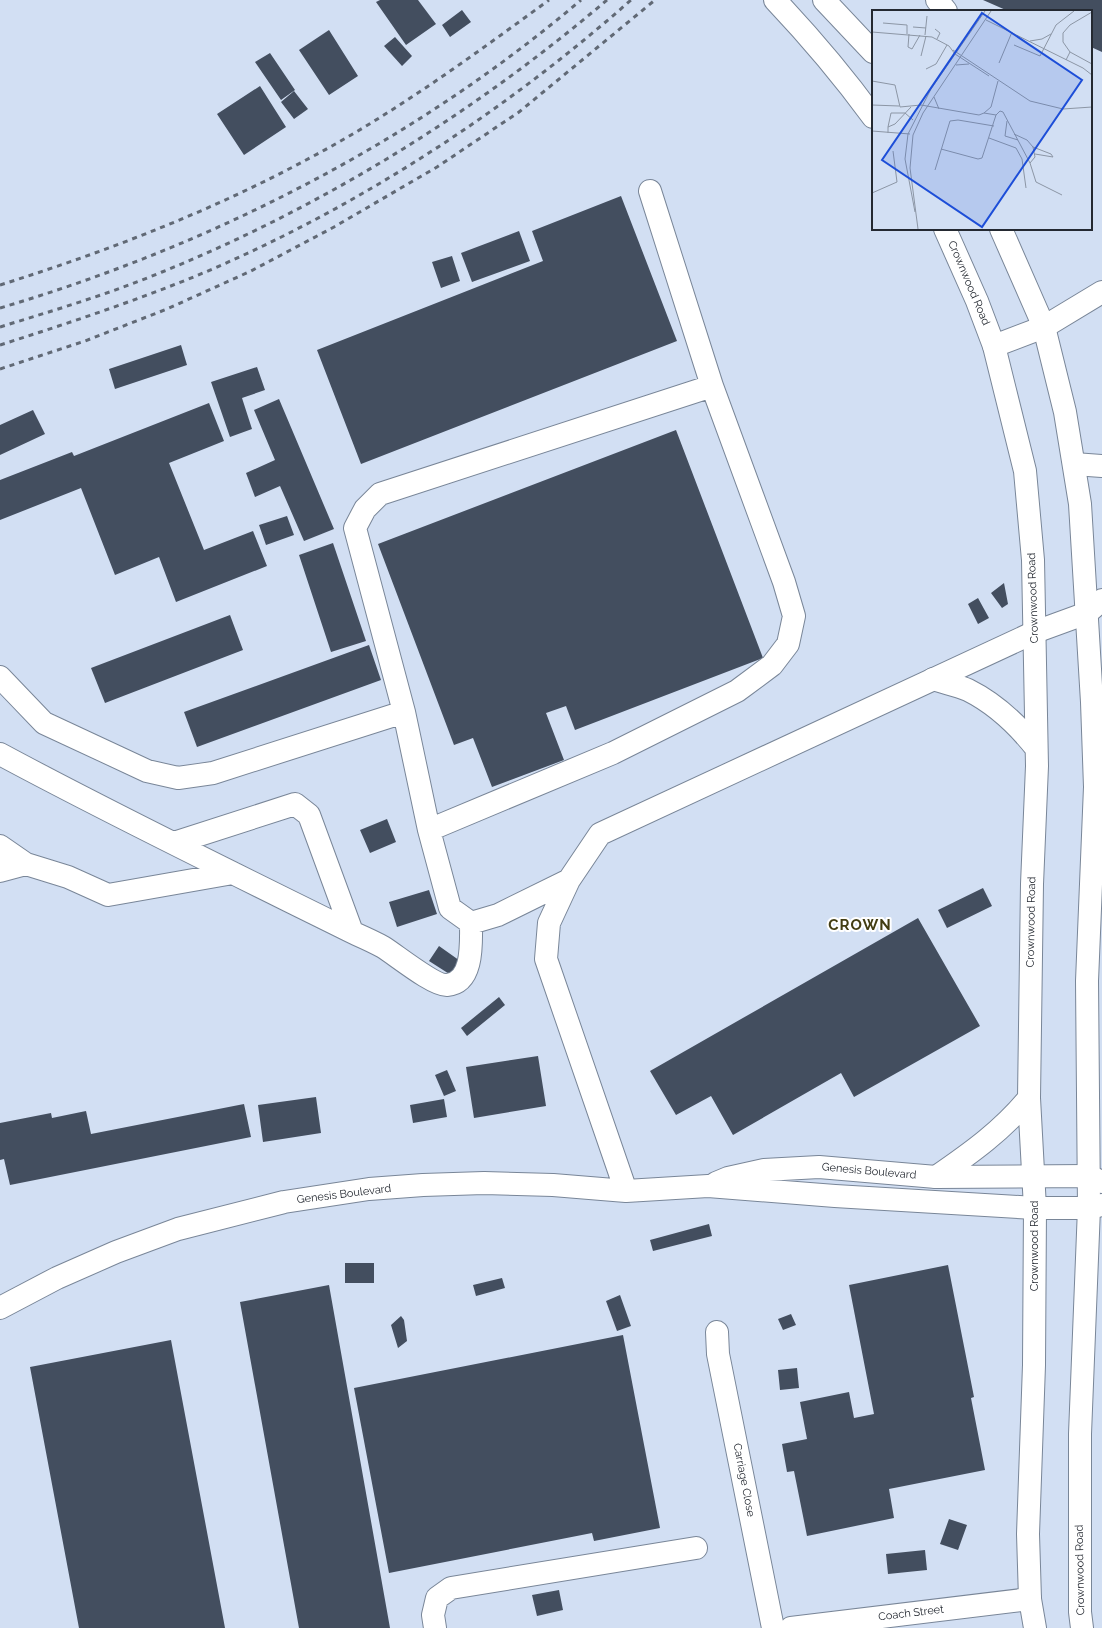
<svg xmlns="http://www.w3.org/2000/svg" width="1102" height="1628" font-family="Raleway,sans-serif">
	<rect width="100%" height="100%" fill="#d2dff3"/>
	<path fill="#434e5f" d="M380,0H418L436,24L406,45L376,2Z
		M983,0H1102V52L1091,47V11H1008Z
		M462,10L471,22L450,37L442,25Z
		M329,30L358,76L329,95L299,50Z
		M395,37L412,56L402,66L384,46Z
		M270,53L295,90L281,100L255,62Z
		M260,86L286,127L244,155L217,114Z
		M294,91L308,109L294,119L281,102Z
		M621,196L677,341L361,464L317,350L543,261L532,231Z
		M519,231L530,261L472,282L461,253Z
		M452,256L460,281L441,288L432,262Z
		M181,345L187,365L115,389L109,369Z
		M257,367L265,390L242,398L252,429L230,437L211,382Z
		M279,399L334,529L304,541L280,486L255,497L246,473L275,460L254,410Z
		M209,403L224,441L169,463L204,550L253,531L267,566L176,602L159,557L115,575L81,488L0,520V480L72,452L74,456Z
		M33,410L45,434L0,455V425Z
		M676,430L763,658L575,730L566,706L546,713L564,760L492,787L473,738L454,745L378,544Z
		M287,516L294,535L266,545L259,525Z
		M333,543L366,641L331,652L299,555Z
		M1004,583L1008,604L1002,608L991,593Z
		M978,598L989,618L978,624L968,604Z
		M230,615L243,650L105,703L91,668Z
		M369,645L381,680L197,747L184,712Z
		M387,819L396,842L370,853L360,830Z
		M983,888L992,906L947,928L938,910Z
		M429,890L437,914L397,927L389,902Z
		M918,918L980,1026L854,1097L841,1073L733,1135L711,1096L676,1115L650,1071Z
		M439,946L463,963L454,977L429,961Z
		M499,997L505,1005L467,1036L461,1028Z
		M538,1056L546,1106L474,1118L466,1067Z
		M447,1070L456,1091L444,1096L435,1075Z
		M316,1097L321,1133L263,1142L258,1105Z
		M444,1099L447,1117L413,1123L410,1105Z
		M244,1104L251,1137L10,1185L4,1159L0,1160V1123L51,1113L52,1118L86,1111L91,1134Z
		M709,1224L712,1236L653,1251L650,1240Z
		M345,1263H374V1283H345Z
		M948,1265L974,1397L971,1398L985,1470L889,1489L894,1518L807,1536L794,1471L787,1472L782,1444L807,1439L800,1402L849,1392L854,1418L874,1414L849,1285Z
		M502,1278L505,1288L476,1296L473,1285Z
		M329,1285L390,1628H299L240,1302Z
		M620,1295L631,1326L617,1331L606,1301Z
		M791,1314L796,1325L783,1330L778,1319Z
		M401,1316L404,1320L407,1341L398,1348L391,1325Z
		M623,1335L660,1528L594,1541L592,1533L389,1573L354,1388Z
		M171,1340L225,1628H79L30,1367Z
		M797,1368L799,1388L780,1390L778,1370Z
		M949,1519L967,1525L958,1550L940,1544Z
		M925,1550L927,1570L888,1574L886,1554Z
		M559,1590L563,1610L537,1616L532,1595Z"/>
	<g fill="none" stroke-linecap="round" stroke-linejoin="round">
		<g stroke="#798698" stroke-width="24">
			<path id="minor" d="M937,0L946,11
				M994,346L1044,327L1102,292
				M712,386L380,494L365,509L355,528L404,712L429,830L450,908L471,923L498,915L569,880L600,834L1035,632L1087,613L1102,600
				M1074,464L1102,466
				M0,677L44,723L147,771L178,778L213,773L404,712
				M0,754C117,817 237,875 356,934C365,938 374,942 383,947C396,955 434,986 447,985C474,983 471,942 471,923
				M429,830L613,753L737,691L772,665L788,644L794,616L784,582L712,386L650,191
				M174,843L295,804L309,815L352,932
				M0,846L26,864
				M0,871L26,864L68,877L108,895L233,873
				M569,880L549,923L546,959L626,1191
				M716,1183L728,1178L764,1170L819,1167L936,1177L1089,1176L1102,1182
				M0,1308L57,1278L116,1252L178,1229L284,1202L369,1189L423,1185L484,1183L553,1185L626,1191L708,1186L835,1196L1035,1208H1089L1102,1205
				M717,1332L718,1354L773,1628
				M435,1628L433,1615L437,1598L451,1588L696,1548
				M791,1628L1030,1599"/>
		</g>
		<g stroke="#798698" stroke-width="24">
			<path id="major" d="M775,0C810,37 843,76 873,117
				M824,0L873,52
				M945,229L977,301L994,346L1025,471L1033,560L1037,766L1032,884L1029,1098L1035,1208L1034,1365L1028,1534L1030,1599L1035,1628
				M1001,229L1044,327L1065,412L1080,504L1092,702L1095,787L1087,981L1089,1208L1080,1434V1612L1082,1628
				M933,679C944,683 957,685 968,690C996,704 1017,724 1036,748
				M936,1177C971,1153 1003,1130 1029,1098"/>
		</g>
		<use href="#minor" stroke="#fff" stroke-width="22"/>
		<use href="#major" stroke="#fff" stroke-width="22"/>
		<path stroke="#616975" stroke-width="3" stroke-dasharray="5 5" stroke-linecap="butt" d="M0,285C105,252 209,212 306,160C392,115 471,57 549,0
			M0,308C210,246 414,142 581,0
			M0,327C55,310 109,294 162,272C324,206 474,113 607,0
			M0,345C66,324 132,302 196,276C354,210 503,113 631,0
			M0,369L85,341L167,309L251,271L334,227L437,167L519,112L655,0"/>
	</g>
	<g text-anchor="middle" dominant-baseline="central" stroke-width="4" stroke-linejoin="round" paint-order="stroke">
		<g font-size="11" fill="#242931" stroke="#fff">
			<text transform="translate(969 283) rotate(67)">Crownwood Road</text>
			<text transform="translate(1033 598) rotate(-92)">Crownwood Road</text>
			<text transform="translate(1031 922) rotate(-89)">Crownwood Road</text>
			<text transform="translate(869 1171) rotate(5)">Genesis Boulevard</text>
			<text transform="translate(344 1194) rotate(-7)">Genesis Boulevard</text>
			<text transform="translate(1034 1246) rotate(-90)">Crownwood Road</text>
			<text transform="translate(744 1480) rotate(79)">Carriage Close</text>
			<text transform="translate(1080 1570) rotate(-91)">Crownwood Road</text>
			<text transform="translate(911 1613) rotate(-7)">Coach Street</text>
		</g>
		<g font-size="15" font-weight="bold" letter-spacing="1" fill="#423d13" stroke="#fff">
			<text x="860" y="925">CROWN</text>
		</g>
	</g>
	<g transform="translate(872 10)">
		<rect width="220" height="220" fill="#d2dff3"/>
		<path fill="none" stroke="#8c96a5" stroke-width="1" d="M114,10L211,58L220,65M11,13L35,15V24M41,17L54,18M63,19L68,23L65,29M0,22L60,27L77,36L83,44L117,66M37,24L36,37L40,39L48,25M53,25L55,6M158,31L170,29L179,24M142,35L168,46L184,15L202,1M81,40L158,91L191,99L220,97M198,42L191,32V23L198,15L220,2M49,46L54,26M194,50L198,42L220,54M127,53L140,22M84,55L97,54M54,59L64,54L75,35M0,71L23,75L28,97L49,95L107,105L112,103L124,105L110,148L106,149L69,139M62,87L67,99M0,95L27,96M112,103L119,97L126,71M124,105L128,101L131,102L158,153L164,172L190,185M135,111L133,126L146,130M16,117L19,103H33L41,110M0,121L38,124M16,123V117L23,114L39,97M142,124L155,130L161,137L179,144L181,147L163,144M117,128L144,138L150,149L154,178M158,153L163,147L161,137M63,160L78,111L86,110L122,116M0,183L25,172L21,141M43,202L33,149L36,124L59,79L113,1M46,219L38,158L41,125L51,103L119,1"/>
		<path fill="#1d4ed8" fill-opacity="0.15" stroke="#1d4ed8" stroke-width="2" d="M110,3L210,70L110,217L10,150Z"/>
		<rect width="220" height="220" fill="none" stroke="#242931" stroke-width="2"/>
	</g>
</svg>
